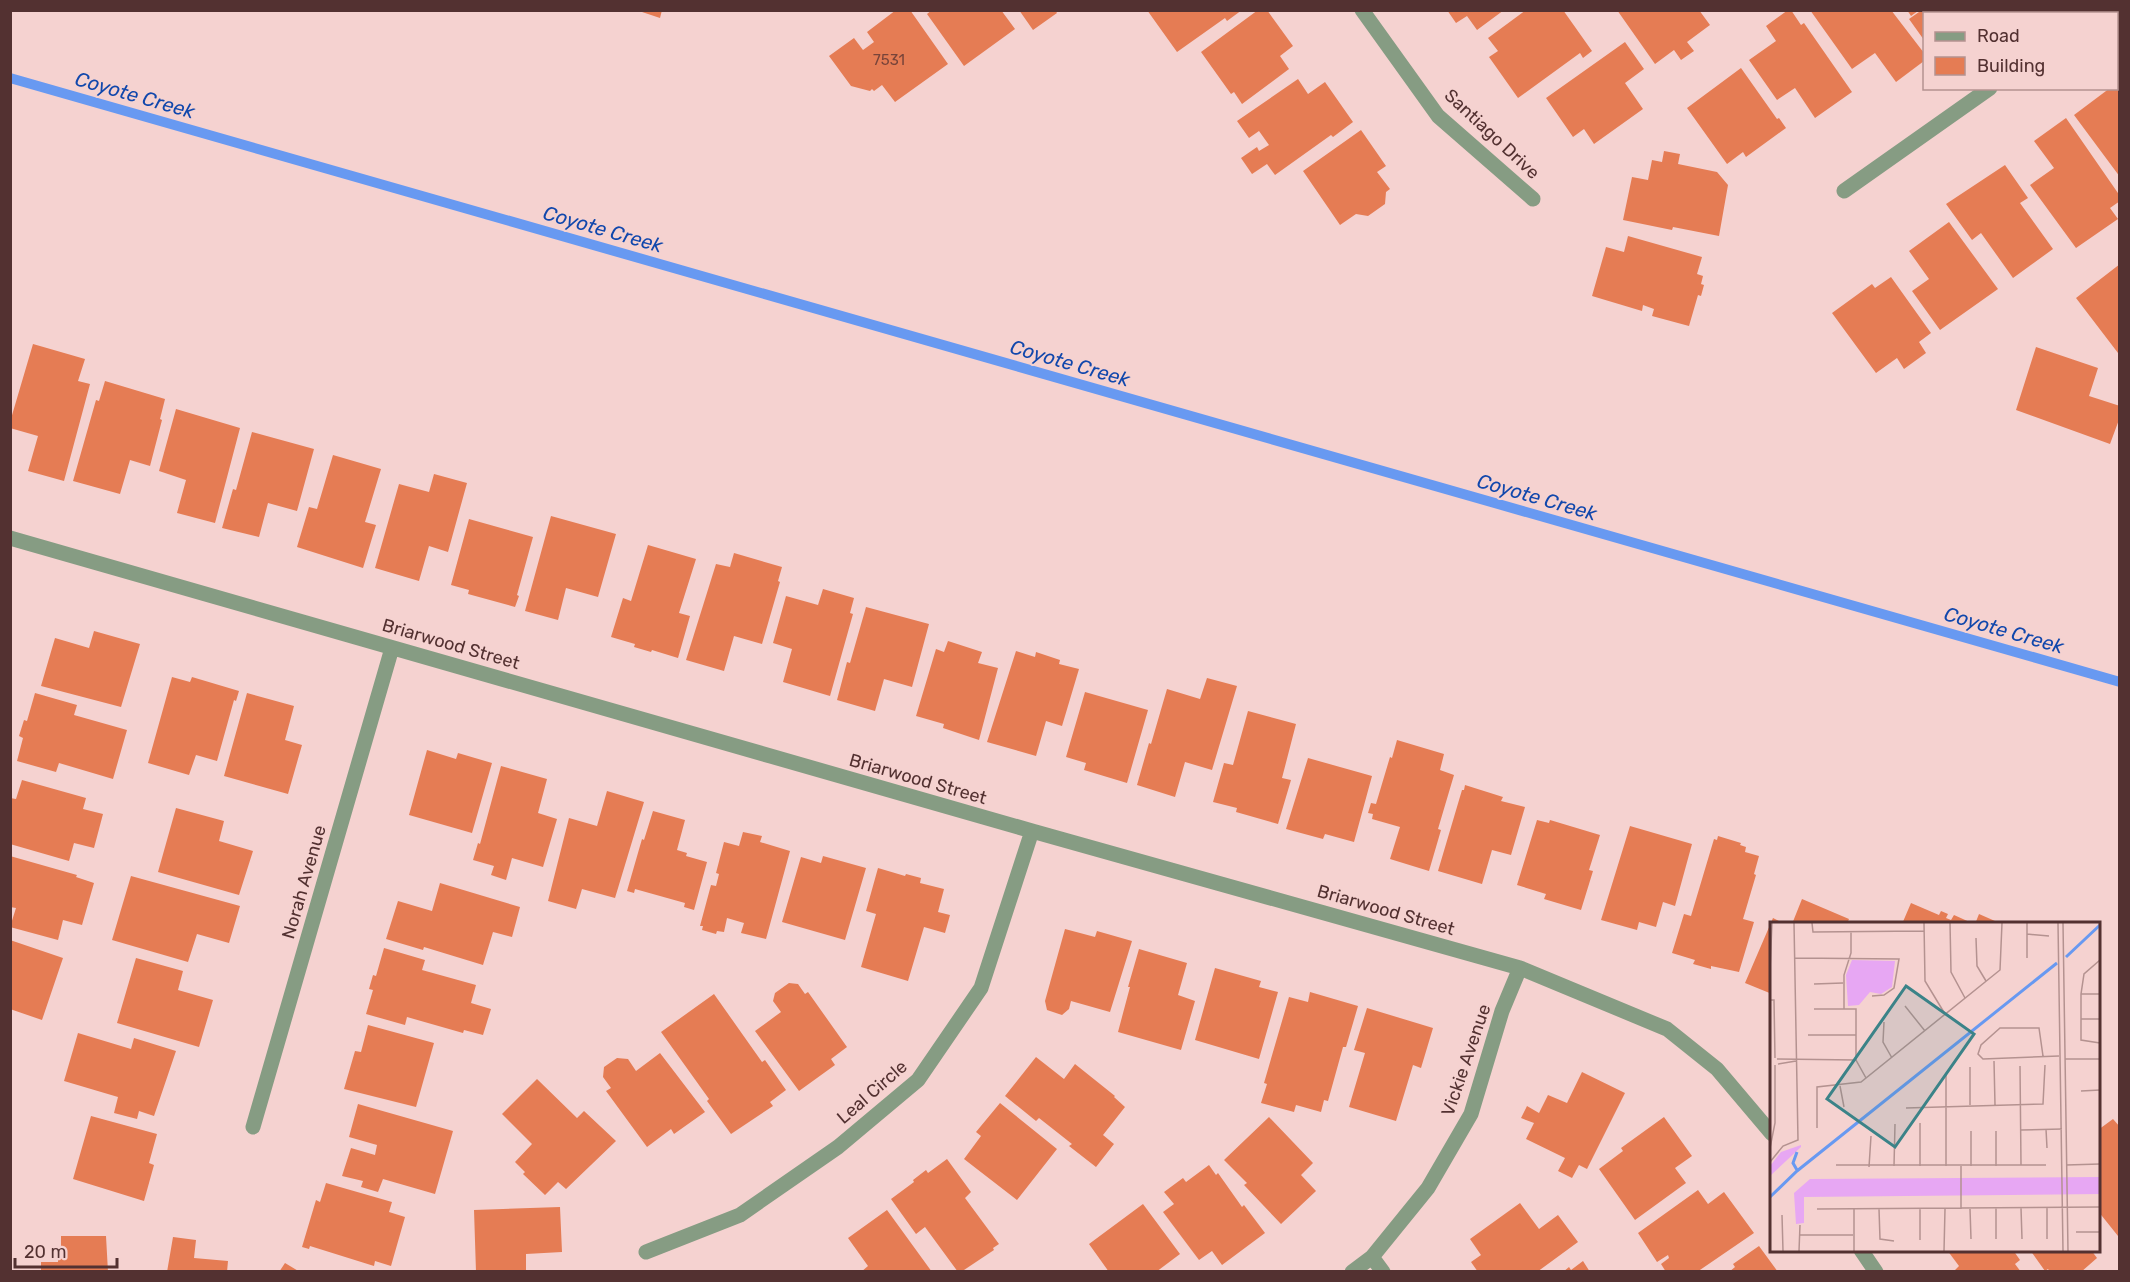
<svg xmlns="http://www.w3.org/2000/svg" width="2130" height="1282" font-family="Rubik,sans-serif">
	<rect width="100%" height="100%" fill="#f5d2d0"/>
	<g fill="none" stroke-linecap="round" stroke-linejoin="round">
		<path stroke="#6899f1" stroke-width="10" d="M10,78L2120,682"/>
	</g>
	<path fill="#e57c54" d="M636,10H662L660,18Z
		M896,10H910L948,64L895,102L882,85L874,91L872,89L870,91L851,86L829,56L854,38L863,50L874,42L867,32Z
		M932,10H1001L1015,29L964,66L927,14Z
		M1019,10H1055L1057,13L1033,30Z
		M1147,10H1242L1227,21L1225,18L1177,52Z
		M1258,10H1267L1293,46L1280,56L1289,69L1242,104L1234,92L1231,94L1201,52Z
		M1447,10H1504L1477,30L1467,16L1456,23Z
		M1526,10H1563L1592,51L1583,58L1580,53L1518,98L1489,57L1498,51L1488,38Z
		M1617,10H1699L1710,25L1687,42L1694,51L1681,60L1674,50L1655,64Z
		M1788,10H1791L1801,25L1804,23L1852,92L1815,118L1795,88L1777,100L1749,60L1776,41L1766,26Z
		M1810,10H1891L1924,53V61L1896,82L1875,53L1852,69Z
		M1907,10H1989L1991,14H1924V40L1909,19L1919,12L1918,11L1911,16Z
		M1625,42L1644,69L1625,83L1643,109L1594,144L1584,129L1573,137L1546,98Z
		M1741,68L1777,119L1779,118L1786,128L1746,157L1743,152L1727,164L1687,108Z
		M1298,79L1308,94L1325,82L1353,122L1333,137L1331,135L1275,175L1267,164L1252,174L1241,158L1257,147L1259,151L1269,145L1259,131L1249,138L1237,121Z
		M2110,88H2117L2120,92V177L2074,115Z
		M2066,118L2120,196V201L2110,208L2118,219L2076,248L2030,185L2054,168L2034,141Z
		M1361,130L1386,166L1377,172L1390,189L1386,192L1385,204L1368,216L1356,214L1340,225L1303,171Z
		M1664,151L1680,154L1678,164L1717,172L1728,185L1719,236L1673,227L1672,230L1623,220L1632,177L1648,180L1652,160L1662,162Z
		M2005,165L2028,198L2020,203L2053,249L2013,278L1981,233L1972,240L1946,204Z
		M1949,222L1998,289L1940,330L1912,291L1929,279L1909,251Z
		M1628,236L1702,257L1697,274L1703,276L1701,284L1704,285L1701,296L1698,295L1689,326L1652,316L1654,309L1643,305L1642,311L1592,296L1606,247L1624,252Z
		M2120,264V351L2118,353L2076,298Z
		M1891,277L1931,333L1919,342L1926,353L1904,369L1897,358L1876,373L1832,313L1872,284L1875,288Z
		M33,344L85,359L78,381L90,384L64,481L28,471L38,436L10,428V422Z
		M2036,347L2098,368L2089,396L2120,406V417L2110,444L2016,410Z
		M105,381L165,399L160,419L162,420L150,466L130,460L120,494L73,481L96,400L99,401Z
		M176,409L240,428L215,523L177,513L186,480L159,471Z
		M252,432L314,449L297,511L268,503L259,537L222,528L233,489L236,490Z
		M333,455L381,469L365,522L376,525L363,568L297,547L309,507L317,509Z
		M434,474L467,483L448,552L429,546L419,581L375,568L399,484L429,492Z
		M551,516L616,534L598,597L566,588L558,620L525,611Z
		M469,519L533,537L517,595L519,596L515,607L468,594L469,590L451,585Z
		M648,545L696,559L679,613L690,616L678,658L652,650L651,652L634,647L635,644L611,637L623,598L631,601Z
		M734,553L782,567L778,581L780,582L762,644L734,636L724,671L686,660L716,564L730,567Z
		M823,589L854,598L850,613L853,614L830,696L783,682L792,649L773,643L786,596L818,605Z
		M866,607L929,624L912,687L884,679L875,711L837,700L847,662L850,663Z
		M94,631L140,644L121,707L41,686L55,638L89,648Z
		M948,641L982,652L978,663L998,668L979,740L943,728L944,724L916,716L936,649L944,652Z
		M1016,651L1035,657L1036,652L1060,660L1059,664L1079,669L1062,726L1046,721L1036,756L987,742Z
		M172,677L190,682L192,677L239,691L236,701L234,700L217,761L196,755L189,775L148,763Z
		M1207,678L1237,686L1212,770L1185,762L1175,797L1137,785L1149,743L1151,744L1167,689L1200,699Z
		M1085,692L1148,710L1127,783L1084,770L1086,763L1066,757Z
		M35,693L77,705L74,715L127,730L113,779L59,763L56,772L17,761L23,738L19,736L24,720L27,721Z
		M247,693L294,706L285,740L302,745L288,794L224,776Z
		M1248,711L1296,724L1282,778L1291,780L1278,824L1236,812L1237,808L1213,802L1224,763L1233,765Z
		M1397,740L1444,754L1440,770L1454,775L1438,829L1441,830L1429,871L1390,859L1400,827L1372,819L1373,814L1368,813L1371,803L1376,804L1390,757L1392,758Z
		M427,750L456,759L458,753L492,763L472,833L409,815Z
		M1308,758L1372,776L1354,842L1325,834L1323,839L1286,829Z
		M501,766L547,779L538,813L557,819L543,867L512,858L506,880L491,875L494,866L473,860L478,843L480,844Z
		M22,780L86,798L83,809L103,814L94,848L74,843L69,861L10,844V798L16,799Z
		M1465,785L1503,797L1501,801L1525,807L1511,855L1492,850L1482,884L1438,871L1462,790H1464Z
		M607,791L644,802L615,898L582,889L576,909L548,901L569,818L597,826Z
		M176,808L224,821L219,841L253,851L239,895L158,872Z
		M653,811L685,820L677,850L687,853L686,856L707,862L694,910L684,907L685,903L635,889L634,893L627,891L642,839L644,840Z
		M1537,820L1549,823L1550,820L1600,835L1589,870L1593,871L1581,910L1544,899L1546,894L1517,885Z
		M1630,826L1692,844L1675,906L1663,902L1656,927L1639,922L1637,930L1601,920Z
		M743,832L762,836L760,842L790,851L766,939L741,933L744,923L727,918L724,932L717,931L716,934L702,930L703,926H700L711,885L716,886L719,874L716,873L724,842L739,846Z
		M1718,836L1741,843L1740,845L1746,847L1745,852L1759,856L1754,874L1756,875L1743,919L1754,922L1739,972L1711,966V969L1693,964L1695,960L1672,953L1684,914L1691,916L1714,839L1717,840Z
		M10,856L77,875L76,877L94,883L82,925L63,920L58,940L10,927L16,908L10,907Z
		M823,856L866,868L845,940L782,922L801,857L821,863Z
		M878,868L905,876L906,874L921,878L920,883L944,889L938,912L950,915L945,933L924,927L908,981L861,967L876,914L866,911Z
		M131,876L240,906L229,943L197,934L188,962L112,940Z
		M440,883L520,907L512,937L493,932L483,965L424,947L423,950L386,939L398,901L432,911Z
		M1802,899L1849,919L1847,924H1792Z
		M1911,903L1939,915L1941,911L1948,914L1946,918L1951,920L1954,915L1974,924H1902Z
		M1979,914L1995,921L1994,924H1975Z
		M1773,918L1785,924H1772V994L1745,983Z
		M1065,929L1095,937L1097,931L1132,941L1110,1012L1071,1001L1069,1009L1062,1015L1047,1010L1045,1001Z
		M10,940L63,958L42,1020L10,1009Z
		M384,948L425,960L422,970L476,985L471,1003L491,1009L483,1035L464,1030L463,1033L407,1017L405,1025L366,1014L373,990L369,989L373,975L376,976Z
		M1139,949L1187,963L1178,995L1195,1001L1181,1050L1118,1032L1130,987H1128Z
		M136,958L183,971L178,990L213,1000L199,1047L117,1023Z
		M1215,968L1261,981L1259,987L1278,992L1259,1059L1195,1040Z
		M789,983L798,984L805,994L808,992L847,1047L831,1059L835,1065L799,1091L755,1031L781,1012L773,1001L775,993Z
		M1310,992L1358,1006L1346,1047H1343L1328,1101L1324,1100L1321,1112L1296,1105L1294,1112L1261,1103L1267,1084L1264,1083L1289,997L1308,1002Z
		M714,994L762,1062L765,1060L786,1090L770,1102L773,1106L731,1134L707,1101L709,1099L661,1032Z
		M1367,1008L1433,1028L1421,1068L1413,1065L1396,1121L1349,1107L1365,1053L1354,1050Z
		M368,1025L434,1043L416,1107L344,1089L355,1051L361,1052Z
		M78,1033L131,1049L134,1038L176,1051L154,1116L139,1111L137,1119L114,1113L118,1097L64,1081Z
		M660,1053L705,1112L674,1134L671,1129L647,1147L606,1091L611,1088L603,1077L604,1067L617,1058L628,1059L636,1071Z
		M1036,1057L1064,1079L1075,1064L1115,1096L1114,1097L1125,1107L1103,1135L1114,1144L1096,1167L1069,1146L1072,1144L1039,1118L1036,1121L1005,1096Z
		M1582,1072L1625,1093L1587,1169L1579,1165L1572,1178L1558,1171L1565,1158L1526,1139L1534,1123L1521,1118L1527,1106L1539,1113L1548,1095L1567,1103Z
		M537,1079L577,1118L584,1111L616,1141L566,1189L558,1182L545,1195L523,1174L525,1172L515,1162L532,1144L502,1114Z
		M1000,1103L1057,1149L1017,1200L964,1159L981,1136L976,1132Z
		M358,1104L453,1131L435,1194L383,1179L378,1192L361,1187L363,1181L342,1176L351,1148L375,1155L377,1145L349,1137Z
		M91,1116L157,1134L149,1163L154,1165L144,1201L73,1179Z
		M1269,1117L1313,1163L1301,1175L1316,1191L1281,1224L1244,1185L1247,1183L1224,1160Z
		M1664,1117L1692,1156L1675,1168L1686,1183L1635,1220L1599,1169L1623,1151L1621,1148Z
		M2113,1119L2120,1127L2118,1236L2098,1211V1130Z
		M947,1159L971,1192L965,1198L999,1244L993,1248L994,1250L961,1272H958L925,1227L916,1234L891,1199L914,1182L913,1180L926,1170L928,1173Z
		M1209,1165L1216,1175L1218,1173L1242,1207L1244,1205L1265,1233L1222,1265L1212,1251L1199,1260L1163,1212L1174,1204L1164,1192L1183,1178L1186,1182Z
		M326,1183L392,1202L389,1212L405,1217L391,1266L375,1261L374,1266L310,1246L309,1249L302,1247L316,1200L320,1202Z
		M1698,1190L1708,1204L1724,1192L1754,1233L1697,1272H1666L1661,1264L1669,1258L1668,1255L1657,1262L1638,1233Z
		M1520,1203L1539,1229L1558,1215L1578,1242L1537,1272H1478L1471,1262L1481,1255L1470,1239Z
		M1143,1204L1180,1254L1156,1272H1109L1089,1244Z
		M560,1207L562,1252L526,1254V1272H476L474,1210Z
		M887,1210L932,1272H861L868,1266L848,1238Z
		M61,1236H106L108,1272H41V1262H58V1247H61Z
		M173,1237L196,1240L194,1258L228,1261L227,1272H167Z
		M1759,1246L1778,1272H1729L1735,1267L1733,1264Z
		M1947,1250H2013L2020,1260L2015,1264L2021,1272H1953L1959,1266Z
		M2030,1250H2091L2097,1258L2081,1272H2050L2048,1269L2045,1271Z
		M1583,1261L1590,1272H1563L1569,1267L1571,1270Z
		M285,1263L300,1272H279Z"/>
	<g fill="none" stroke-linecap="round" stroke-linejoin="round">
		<path stroke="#869c83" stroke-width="15" d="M1362,10L1438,116L1533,199
			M2104,14L2109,10
			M1844,191L1990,88
			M10,538L1032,831L1520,968L1667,1029L1717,1069L1772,1134
			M253,1127L392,648
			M1861,1250L1876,1272
			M646,1252L740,1215L838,1147L918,1080L981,988L1032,831
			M1372,1257L1383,1272
			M1352,1272L1372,1257L1428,1188L1471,1114L1502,1011L1520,968"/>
	</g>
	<g text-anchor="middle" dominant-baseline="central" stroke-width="4.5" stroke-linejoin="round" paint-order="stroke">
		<g font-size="15" fill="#78443a">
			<text x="889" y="60">7531</text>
		</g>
		<g font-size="18" fill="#533131" stroke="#f5d2d0">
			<text transform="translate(1492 134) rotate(43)">Santiago Drive</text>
			<text transform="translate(451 644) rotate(16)">Briarwood Street</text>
			<text transform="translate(918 779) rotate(16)">Briarwood Street</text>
			<text transform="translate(304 882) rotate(-74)">Norah Avenue</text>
			<text transform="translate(1386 910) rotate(16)">Briarwood Street</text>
			<text transform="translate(1466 1060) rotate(-71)">Vickie Avenue</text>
			<text transform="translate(872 1092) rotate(-41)">Leal Circle</text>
		</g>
		<g font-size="20" font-style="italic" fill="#1047ac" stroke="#f5d2d0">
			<text transform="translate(135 95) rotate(16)">Coyote Creek</text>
			<text transform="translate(603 229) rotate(16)">Coyote Creek</text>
			<text transform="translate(1070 363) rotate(16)">Coyote Creek</text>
			<text transform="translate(1537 497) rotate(16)">Coyote Creek</text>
			<text transform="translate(2004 630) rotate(16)">Coyote Creek</text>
		</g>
	</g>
	<g transform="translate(1770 922)">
		<rect width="330" height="330" fill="#f5d2d0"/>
		<path d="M82,38L125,39L122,65L111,72L100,70L89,83L78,84L76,53ZM31,223V225L0,254V244L11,230ZM330,255V272L34,275V301L26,302L24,271L40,257Z" fill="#e7a7f3"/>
		<path fill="none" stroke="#6899f1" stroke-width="3" d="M296,35L330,3M27,248L23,241L27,230M0,275L27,249L287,41"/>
		<path fill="none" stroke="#b49290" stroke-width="1.5" d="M42,1L43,10L154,9M154,1L155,59L175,92M180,1L181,50L195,76M257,1V36M288,1L293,329M293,1L298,329M257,12L279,14M206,16L207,44L216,59M25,36L129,37L124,66L114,73L102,74M330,38L314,52L311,72V118L330,121M0,48L2,1M44,62L73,61M311,72H330M0,78H4L5,136M135,84L155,109M44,87H86V138L96,156M74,87V53L81,31V9M311,97H330M114,100L113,120L122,136M38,113H86M273,134L269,106H230L211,123L208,132L213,137L289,134M7,137L86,138M295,137H330M224,139L225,183M8,142L26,139M250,144L251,243M70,164L74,185M311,169L330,168M200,183V145M136,186L273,182L275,143M47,206V165L91,160L230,48L232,1M276,207L277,226M251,208L292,207M201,209V244M226,209V244M0,226L5,201V143M0,240L13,224L28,218L24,1M66,243H276M296,243L330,242M124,244L125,202M150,244V201M176,244V152M191,244V287M99,245L101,214M226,286V317M251,286L252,317M277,286V317M47,287L330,285M84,287V329M109,287L110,317L124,319M150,287V318M200,287L201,317M12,293L13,329M306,310H330M30,313H83M29,329L30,303M174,329L175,287"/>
		<path fill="#3b8388" fill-opacity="0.15" stroke="#3b8388" stroke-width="3" d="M136,64L204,112L125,225L57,177Z"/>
		<rect width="330" height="330" fill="none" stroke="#533131" stroke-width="3"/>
	</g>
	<rect width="2130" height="1282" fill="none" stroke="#533131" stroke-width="24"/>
	<rect x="1923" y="12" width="195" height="78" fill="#f5d2d0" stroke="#b49290" stroke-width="1.5"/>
	<rect x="1935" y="32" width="30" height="9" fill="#869c83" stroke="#b49290" stroke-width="1.5"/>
	<text x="1977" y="42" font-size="18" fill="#533131">Road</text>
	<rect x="1935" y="57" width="30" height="18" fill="#e57c54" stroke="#b49290" stroke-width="1.5"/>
	<text x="1977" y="72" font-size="18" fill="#533131">Building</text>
	<path d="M15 1258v9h102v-9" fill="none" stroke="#533131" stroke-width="3"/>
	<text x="24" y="1258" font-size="18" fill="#533131" stroke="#f5d2d0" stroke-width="4.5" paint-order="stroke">20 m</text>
</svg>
